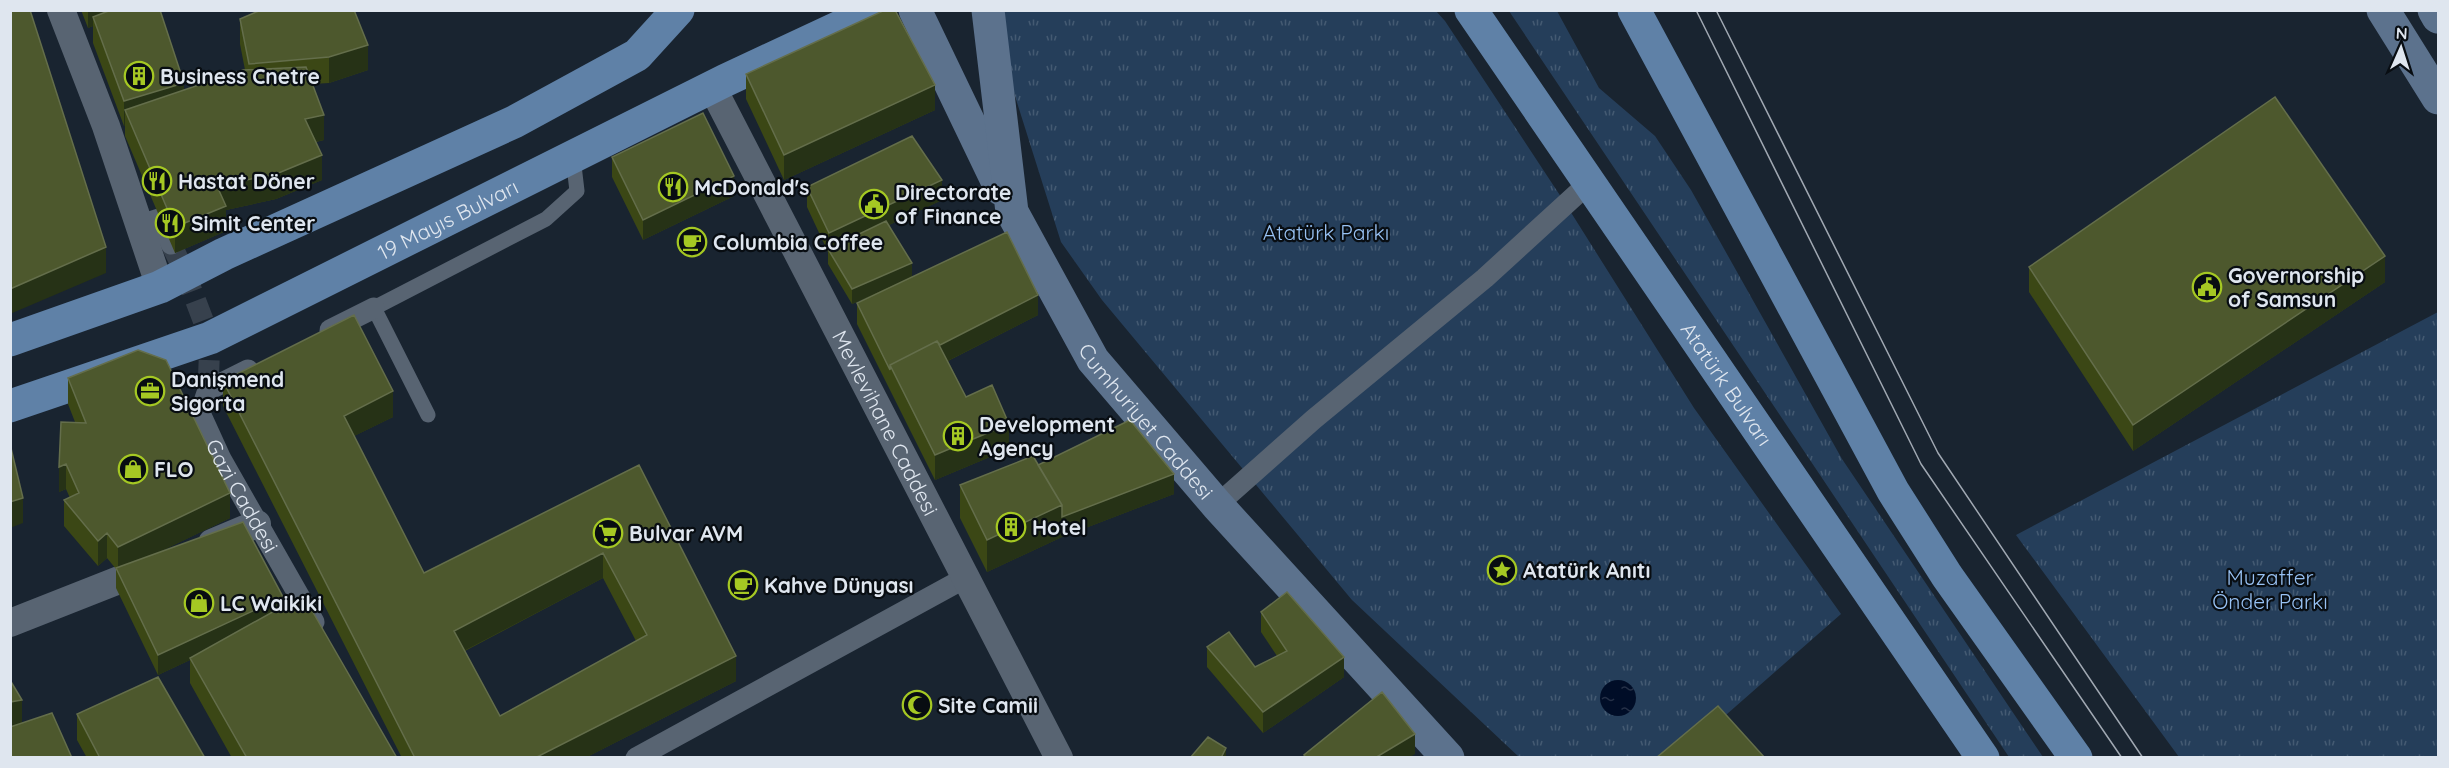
<svg xmlns="http://www.w3.org/2000/svg" width="2449" height="768" font-family="Quicksand,sans-serif">
	<defs>
		<pattern id="grass-tufts" width="24" height="20" patternUnits="userSpaceOnUse" patternTransform="scale(1.5)"><rect width="24" height="20" fill="#253e5a"/><path d="M3 7l-1-3M5 7V3M7 7l1-3M15 17l-1-3M17 17v-4M19 17l1-3" fill="none" stroke="#445a72"/></pattern>
		<pattern id="water-ripples" width="26" height="14" patternUnits="userSpaceOnUse" patternTransform="scale(1.5)"><rect width="26" height="14" fill="#000d27"/><path d="M2 4q2-2 4 0t4 0M15 11q2-2 4 0t4 0" fill="none" stroke="#253047"/></pattern>
	</defs>
	<rect width="100%" height="100%" fill="#192430"/>
	<path fill="url(#grass-tufts)" d="M1005,11H1436L1445,21L1565,203L1694,408L1841,614L1678,757H1519L1352,600L1102,300L1061,242L1003,58Z
		M1509,11H1557L1599,88L1655,136L1691,190L1842,459L2043,757H2009Z
		M2438,312V757H2179L2016,535Z"/>
	<path fill="url(#water-ripples)" d="M1600 698a18 18 0 1 1 36 0a18 18 0 1 1-36 0Z"/>
	<g fill="none" stroke-linecap="round" stroke-linejoin="round">
		<path stroke="#37414d" stroke-width="21" stroke-dasharray="21 10" stroke-linecap="butt" d="M171,244L185,273L210,338L208,390"/>
		<path stroke="#586472" stroke-width="15" d="M428,415L374,308L546,219L577,191L573,157"/>
		<g stroke="#586472" stroke-width="21">
			<path d="M140,225L159,219L171,244"/>
			<path d="M330,330L374,308"/>
			<path id="s1" d="M248,370L208,390L200,413L221,459L314,622"/>
			<path d="M1217,505L1314,419L1485,278L1590,182"/>
			<path d="M636,758L965,578"/>
		</g>
		<g stroke="#586472" stroke-width="28">
			<path d="M61,10L106,126L160,287"/>
			<path id="s2" d="M712,87L1059,758"/>
			<path d="M212,543L257,524"/>
			<path d="M10,623L152,567"/>
		</g>
		<g stroke="#5c728d" stroke-width="33">
			<path d="M915,10L1001,189"/>
			<path id="s3" d="M988,10L1012,212L1093,360L1217,505L1448,758"/>
			<path d="M2383,10L2438,98"/>
			<path d="M2434,10L2438,17"/>
		</g>
		<g stroke="#5f81a7" stroke-width="33">
			<path id="s4" d="M1471,10L1983,758"/>
			<path d="M1634,10L1893,491L1947,576L2076,758"/>
			<path d="M10,340L160,287L224,254L514,122L637,55L678,10"/>
			<path id="s5" d="M10,406L210,338L724,81L876,10"/>
		</g>
		<path stroke="#a0a8b2" stroke-width="1.5" d="M1696,10L1921,464L2122,758
			M1716,10L1938,453L2143,758"/>
	</g>
	<path fill="#3b4715" fill-rule="evenodd" d="M81,10H160L184,90L245,70L240,44V19L368,70L329,83L313,84L324,140L316,142L322,180L276,199L226,210V231L175,253L125,136V126H124L93,43V26L88,28Z
		M746,74L935,110L784,180L746,99Z
		M612,157L734,196L643,240L612,177Z
		M807,187L942,200L889,225L912,277L1038,315L948,361L966,397L1009,449L935,480L857,324V303L903,282L852,304L828,264V252L807,207Z
		M2029,267L2385,282L2133,451L2029,292Z
		M68,378L230,518L161,551L283,606L397,758H232L190,683V660L158,675L116,588V569L107,558L98,566L64,526V500L70,498L66,489L59,492L75,422L68,404Z
		M223,381L393,417L354,436L424,573L639,465L736,681L585,758H402L223,406ZM603,578L636,641L500,716L465,651Z
		M1038,465L1174,494L1062,537L987,572L960,518V485Z
		M1261,612L1344,677L1263,733L1207,667V647L1255,667L1277,656L1261,632Z
		M77,714L205,758H87L77,740Z"/>
	<path fill="#263216" d="M88,10H132L93,17V26L88,28Z
		M368,45V70L329,83V57Z
		M184,83V108L125,110V126H124V101Z
		M935,85V110L784,180V155Z
		M324,115V140L305,144V119Z
		M322,155V180L276,199L226,210V231L175,253V227L217,186Z
		M734,176V196L643,240V220Z
		M942,180V200L830,253L829,251V233Z
		M106,247V273L10,314V289Z
		M2385,256V282L2133,451V425Z
		M912,263V277L852,304V289Z
		M1038,295V315L900,385L892,369Z
		M393,391V417L344,441V416Z
		M1009,424V449L935,480V455Z
		M66,464V489L59,492V467Z
		M1174,474V494L1062,537L987,572V540L1062,505Z
		M230,493V518L118,572V547Z
		M23,498V523L10,528V502Z
		M107,533V558L98,566V541Z
		M603,553V578L454,656V631Z
		M283,597V618L190,658V660L158,675V655Z
		M736,656V681L585,758H535Z
		M1344,657V677L1263,733V712Z
		M22,700V732L10,734V702Z
		M1415,734V754L1409,758H1375Z
		M1226,748V758H1221Z"/>
	<path fill="#4d582d" stroke="#646e4b" stroke-width="1.5" fill-rule="evenodd" d="M10,10H30L106,247L10,289Z
		M111,10H160L184,83L124,101L93,17Z
		M261,10H354L368,45L329,57L249,64L240,19Z
		M885,10H895L935,85L784,155L746,74Z
		M306,67L324,115L305,119L322,155L276,174L217,186L226,206L175,227L125,110L243,70Z
		M2275,97L2385,256L2133,425L2029,267Z
		M703,113L734,176L643,220L612,157Z
		M912,136L942,180L829,233L807,187Z
		M886,221L912,263L852,289L828,249Z
		M1007,232L1038,295L940,345L937,341L890,365V370L857,303Z
		M354,315L393,391L344,416L424,573L639,465L736,656L535,758H415L223,381ZM603,553L647,635L500,716L454,631Z
		M937,341L966,397L992,385L1009,424L935,455L890,365Z
		M138,350L166,360L230,493L118,547L107,533L98,541L64,500L79,493L66,464L59,467L61,422L86,423L68,378Z
		M1130,420L1174,474L1062,517V505L1038,465Z
		M10,444L23,498L10,502Z
		M1033,456L1062,505L987,540L960,485Z
		M243,522L283,597L158,655L116,568Z
		M1287,592L1344,657L1263,712L1207,647L1229,632L1255,667L1287,651L1261,612Z
		M303,595L397,758H247L190,658Z
		M158,677L205,758H100L77,714Z
		M10,680L22,700L10,702Z
		M1382,692L1415,734L1375,758H1306L1304,755Z
		M1718,706L1765,758H1656Z
		M52,713L72,758H10V727Z
		M1208,737L1226,748L1221,758H1190Z"/>
	<defs>
		<g id="building-ring" transform="scale(1.5)"><circle r="9.5" fill="#080d12" stroke="#a5c823" stroke-width="1.5"/><path d="M-4-6H4V6H1V3H-1V6H-4ZM-2.5-4.3h1.7v1.8h-1.7ZM.8-4.3h1.7v1.8H.8ZM-2.5-1h1.7V.8h-1.7ZM.8-1h1.7V.8H.8Z" fill="#a5c823"/></g>
		<g id="restaurant-ring" transform="scale(1.5)"><circle r="9.5" fill="#080d12" stroke="#a5c823" stroke-width="1.5"/><path d="M-5-6h1v4h1v-4h1v4h1v-4h1v5L-1.5 .5V6h-2V.5L-5-1ZM5-6V6H3V1.5H1.5Q1.5-4 5-6Z" fill="#a5c823"/></g>
		<g id="civic-ring" transform="scale(1.5)"><circle r="9.5" fill="#080d12" stroke="#a5c823" stroke-width="1.5"/><path d="M-.6-6.5H3V-4.5H.6V-3L4-1V1h2V6H-6V1h2V-1L-.6-3ZM-1.2 2.5V6h2.4V2.5Z" fill="#a5c823"/></g>
		<g id="cafe-ring" transform="scale(1.5)"><circle r="9.5" fill="#080d12" stroke="#a5c823" stroke-width="1.5"/><path d="M-5.5-4.5H6V0H3Q3 3.5 0 3.5H-2.5Q-5.5 3.5-5.5 0ZM3-3.2v2h1.7v-2ZM-6 4.5H4V6H-6Z" fill="#a5c823"/></g>
		<g id="office-ring" transform="scale(1.5)"><circle r="9.5" fill="#080d12" stroke="#a5c823" stroke-width="1.5"/><path d="M-6-3h4V-5.5h4V-3h4V5H-6ZM-1-4.5V-3h2v-1.5ZM-6 0V1H6V0Z" fill="#a5c823"/></g>
		<g id="shop-ring" transform="scale(1.5)"><circle r="9.5" fill="#080d12" stroke="#a5c823" stroke-width="1.5"/><path d="M-5-2.5h2.3a2.7 3.5 0 0 1 5.4 0H5L5.5 6h-11ZM-1.5-2.5h3a1.5 2.3 0 0 0-3 0Z" fill="#a5c823"/></g>
		<g id="supermarket-ring" transform="scale(1.5)"><circle r="9.5" fill="#080d12" stroke="#a5c823" stroke-width="1.5"/><path d="M-6-5.5h2.5l.6 2H6L4.5 2H-2.5L-4.4-4H-6ZM-1.5 3.2a1.3 1.3 0 1 0 .1 0ZM3 3.2a1.3 1.3 0 1 0 .1 0Z" fill="#a5c823"/></g>
		<g id="sight-ring" transform="scale(1.5)"><circle r="9.5" fill="#080d12" stroke="#a5c823" stroke-width="1.5"/><path d="M0-6L1.8-2.2L6-1.7L2.9 1.2L3.7 5.4L0 3.3L-3.7 5.4L-2.9 1.2L-6-1.7L-1.8-2.2Z" fill="#a5c823"/></g>
		<g id="mosque-ring" transform="scale(1.5)"><circle r="9.5" fill="#080d12" stroke="#a5c823" stroke-width="1.5"/><path d="M3.5-4.9A6 6 0 1 0 3.5 4.9A5 5 0 1 1 3.5-4.9Z" fill="#a5c823"/></g>
	</defs>
	<g fill-rule="evenodd">
		<use href="#building-ring" x="139" y="76"/>
		<use href="#restaurant-ring" x="157" y="181"/>
		<use href="#restaurant-ring" x="673" y="187"/>
		<use href="#civic-ring" x="874" y="204"/>
		<use href="#restaurant-ring" x="170" y="223"/>
		<use href="#cafe-ring" x="692" y="242"/>
		<use href="#civic-ring" x="2207" y="287"/>
		<use href="#office-ring" x="150" y="391"/>
		<use href="#building-ring" x="958" y="436"/>
		<use href="#shop-ring" x="133" y="469"/>
		<use href="#building-ring" x="1011" y="527"/>
		<use href="#supermarket-ring" x="608" y="533"/>
		<use href="#sight-ring" x="1502" y="570"/>
		<use href="#cafe-ring" x="743" y="585"/>
		<use href="#shop-ring" x="199" y="603"/>
		<use href="#mosque-ring" x="917" y="705"/>
	</g>
	<g text-anchor="middle" dominant-baseline="central" stroke-width="4.5" stroke-linejoin="round" paint-order="stroke">
		<g font-size="21" font-weight="bold" fill="#dfe6ef" stroke="#080d12" text-anchor="start">
			<text x="160" y="76">Business Cnetre</text>
			<text x="178" y="181">Hastat Döner</text>
			<text x="694" y="187">McDonald's</text>
			<text x="895" y="192">Directorate<tspan x="895" dy="24">of Finance</tspan></text>
			<text x="191" y="223">Simit Center</text>
			<text x="713" y="242">Columbia Coffee</text>
			<text x="2228" y="275">Governorship<tspan x="2228" dy="24">of Samsun</tspan></text>
			<text x="171" y="379">Danişmend<tspan x="171" dy="24">Sigorta</tspan></text>
			<text x="979" y="424">Development<tspan x="979" dy="24">Agency</tspan></text>
			<text x="154" y="469">FLO</text>
			<text x="1032" y="527">Hotel</text>
			<text x="629" y="533">Bulvar AVM</text>
			<text x="1523" y="570">Atatürk Anıtı</text>
			<text x="764" y="585">Kahve Dünyası</text>
			<text x="220" y="603">LC Waikiki</text>
			<text x="938" y="705">Site Camii</text>
		</g>
		<g font-size="21" fill="#dfe6ef" stroke="#080d12">
			<text stroke="none"><textPath href="#s5" startOffset="477">19 Mayıs Bulvarı</textPath></text>
			<text stroke="none"><textPath href="#s4" startOffset="453">Atatürk Bulvarı</textPath></text>
			<text stroke="none"><textPath href="#s3" startOffset="453">Cumhuriyet Caddesi</textPath></text>
			<text stroke="none"><textPath href="#s2" startOffset="378">Mevlevihane Caddesi</textPath></text>
			<text stroke="none"><textPath href="#s1" startOffset="162">Gazi Caddesi</textPath></text>
		</g>
		<g font-size="21" fill="#98c2f4" stroke="#080d12">
			<text x="1326" y="232">Atatürk Parkı</text>
			<text x="2270" y="577">Muzaffer<tspan x="2270" dy="24">Önder Parkı</tspan></text>
		</g>
	</g>
	<rect width="2449" height="768" fill="none" stroke="#dfe6ef" stroke-width="24"/>
	<g transform="translate(2401 48) rotate(3)" stroke="#080d12" stroke-width="4.5" paint-order="stroke">
	<path d="M0-4.5L10 22L0 15L-10 22Z" fill="#dfe6ef"/>
	<text y="-9" font-size="16" font-weight="bold" text-anchor="middle" fill="#dfe6ef">N</text>
	</g>
</svg>
